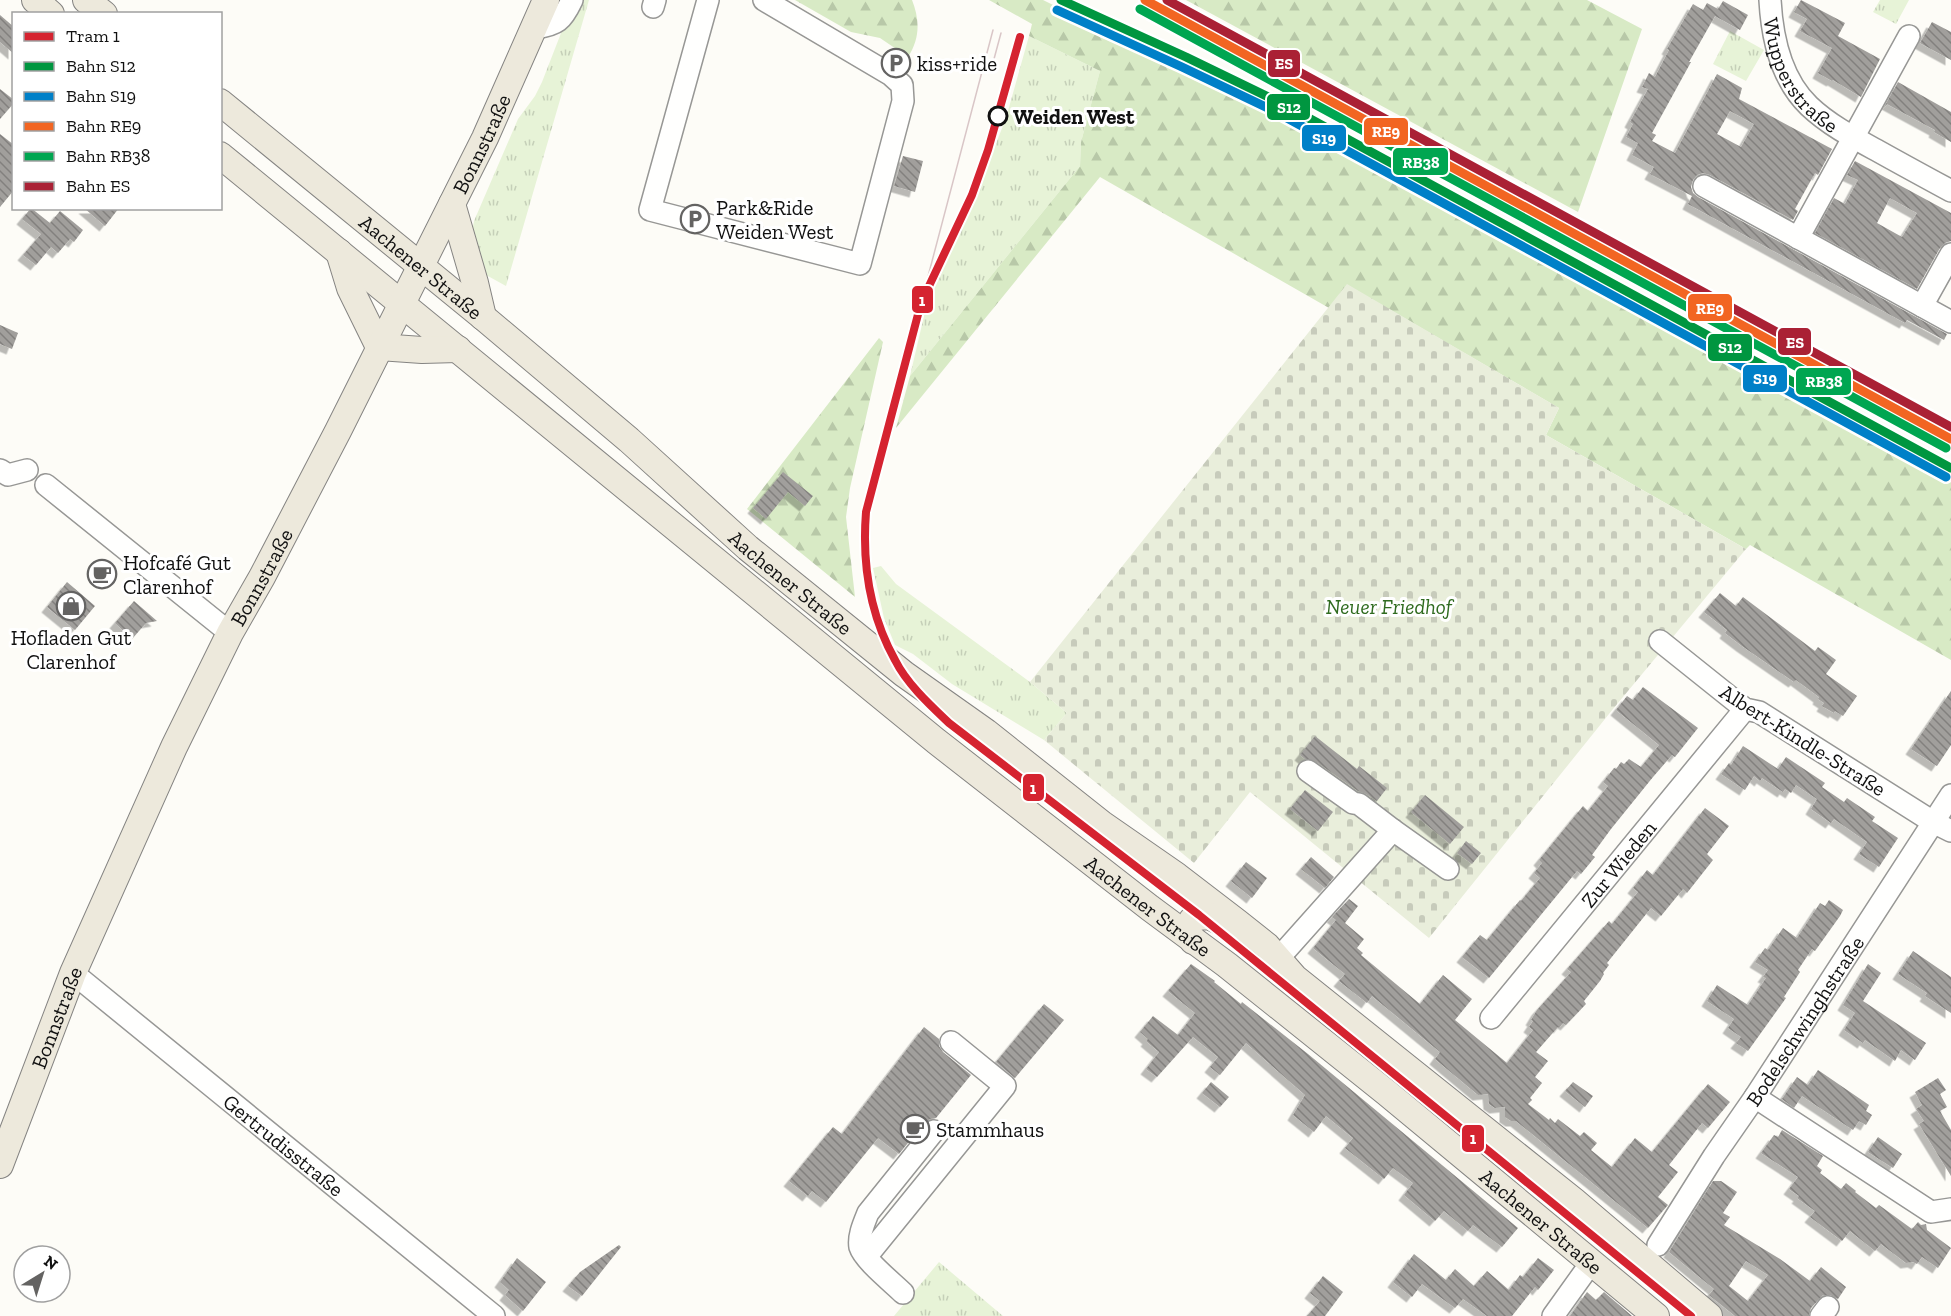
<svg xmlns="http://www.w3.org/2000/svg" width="1951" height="1316" font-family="'Zilla Slab',serif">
	<defs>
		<pattern id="grass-tufts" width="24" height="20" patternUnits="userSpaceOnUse" patternTransform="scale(1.5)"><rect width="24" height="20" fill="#e7f3d7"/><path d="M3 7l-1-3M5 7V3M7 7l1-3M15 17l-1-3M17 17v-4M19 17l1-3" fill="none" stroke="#c5cfb8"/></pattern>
		<pattern id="forest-firs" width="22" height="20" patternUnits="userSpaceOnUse" patternTransform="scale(1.5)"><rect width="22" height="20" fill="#d8eac5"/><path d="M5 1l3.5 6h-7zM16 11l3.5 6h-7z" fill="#b8c8a8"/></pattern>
		<pattern id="cemetery-stones" width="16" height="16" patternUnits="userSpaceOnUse" patternTransform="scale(1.5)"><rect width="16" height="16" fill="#e9eedb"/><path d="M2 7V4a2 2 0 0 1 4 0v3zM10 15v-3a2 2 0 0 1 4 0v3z" fill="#c7cbbb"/></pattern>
		<pattern id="building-back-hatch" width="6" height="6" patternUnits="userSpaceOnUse" patternTransform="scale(1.5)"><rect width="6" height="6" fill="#a19f9c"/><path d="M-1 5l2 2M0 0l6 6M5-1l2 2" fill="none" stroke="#82807e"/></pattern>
		<filter id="shadow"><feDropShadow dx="-5.5" dy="5.5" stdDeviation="0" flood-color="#0004"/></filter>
	</defs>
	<rect width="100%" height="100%" fill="#fdfcf7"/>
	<path fill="url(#grass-tufts)" d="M579,0H589L506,286L477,270L471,237L474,221L518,119L535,96L542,82L563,28Z
		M1880,0H1909L1896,24L1873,12Z
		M1730,31L1764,50L1746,81L1713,64Z
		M1029,36L1100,71L1081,142L1080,166L910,376L928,299L976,195L1006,118Z
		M881,566L896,584L1030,682L1067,713L1044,740L952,684L913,654L895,645L884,618L873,568Z
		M939,1262L1003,1316H894Z"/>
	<path fill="url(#forest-firs)" d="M795,0H912C920,20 920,39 908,57L880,38L851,32Z
		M989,0H1043L1305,129L1565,268L1569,276L1580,282L1591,280L1951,479V660L1750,545L1746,549L1546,435L1559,408L1347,285L1329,308L1100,177L896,428L910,376L1080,166L1081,142L1100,71L1029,36L1032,24Z
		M1186,0H1587L1642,29L1578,212Z
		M879,338L883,342L850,488L846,517L855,597L747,509Z"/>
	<path fill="url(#cemetery-stones)" d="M1347,284L1559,408L1546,435L1746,549L1613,709L1429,938L1250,792L1194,863L1044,740L1067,713L1030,682Z"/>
	<path fill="url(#building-back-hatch)" fill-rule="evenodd" filter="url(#shadow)" d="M1801,0L1845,23L1838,36L1880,59L1861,97L1833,80L1832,81L1818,73L1832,48L1800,31L1807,19L1794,12Z
		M1723,1L1748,15L1740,30L1715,16L1689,62H1691L1652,133L1656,135L1652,141L1675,153L1717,74L1742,88L1739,99L1832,149L1818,175L1815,173L1795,209L1798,211L1793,220L1710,175L1703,173L1697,175L1693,180L1691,187L1693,193L1698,197L1947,334L1944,340L1907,320L1905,323L1688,204L1692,196L1650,174L1654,167L1632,155L1638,143L1626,137L1633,124L1630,122L1648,89L1642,87L1649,73L1655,77L1669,50L1667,49L1693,4L1703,10L1707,3L1718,9ZM1730,111L1754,124L1741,147L1717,134Z
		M0,15L14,27V54L0,42Z
		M1932,22L1951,32V60L1920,43Z
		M1898,82L1951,112V142L1934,132L1935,130L1887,104L1883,109Z
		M0,89L14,100V103L0,119Z
		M0,134L14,145V190L0,207Z
		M903,156L923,161L915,192L894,186Z
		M1855,161L1951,213V241L1945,243L1940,248L1917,289L1815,233L1834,198L1845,204L1858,180L1847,175ZM1890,198L1917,213L1902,237L1877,223Z
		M31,208L50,223L60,211L83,230L74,242L70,239L58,253L51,247L36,265L23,255L41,234L22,219Z
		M84,208H119L105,226Z
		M0,325L18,333L12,349L0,344Z
		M783,472L813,496L805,506L788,492L766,519L753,508Z
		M67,582L95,606L75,630L47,607Z
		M1720,593L1736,606L1743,597L1815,651L1818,647L1836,660L1826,674L1857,696L1843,716L1835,711L1834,713L1822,706L1824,703L1818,699L1819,697L1796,680L1794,682L1742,646L1725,633L1727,630L1704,612Z
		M134,601L157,621L146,623L132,639L115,623Z
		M1643,687L1698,728L1675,757L1672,755L1653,777L1611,829L1592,855L1595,857L1581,874L1577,871L1489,978L1462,957L1480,935L1487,940L1520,900L1521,901L1540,878L1534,873L1542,863L1539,860L1583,806L1588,811L1608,786L1603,782L1614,768L1616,769L1621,762L1624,764L1629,759L1641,767L1659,745L1616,710L1627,696L1633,700Z
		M1951,691V745L1937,766L1911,749Z
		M1315,736L1357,769L1359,766L1387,788L1377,801L1366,794L1358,791L1315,761L1305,759L1300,755Z
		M1743,746L1778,769L1786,757L1825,783L1822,787L1844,802L1847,798L1875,817L1872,821L1898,838L1879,867L1859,854L1867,842L1834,819L1831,823L1811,809L1817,799L1796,785L1791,793L1785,789L1783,792L1762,778L1760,781L1754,776L1745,790L1721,774L1729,763L1731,765Z
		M1305,790L1333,812L1318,831L1290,809Z
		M1425,795L1464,827L1450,844L1411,812Z
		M1705,808L1729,826L1707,854L1713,860L1687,893L1683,889L1661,916L1651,908L1607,963L1609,965L1603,973L1604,974L1600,981L1584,1001L1586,1004L1566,1025L1563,1023L1559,1028L1558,1027L1536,1052L1548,1061L1535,1077L1542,1083L1530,1098L1532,1100L1528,1104L1549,1120L1550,1118L1555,1123L1558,1119L1580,1136L1584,1132L1597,1143L1591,1150L1612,1167L1635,1138L1652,1152L1708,1084L1730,1102L1708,1128L1702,1123L1669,1165L1678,1172L1658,1197L1668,1205L1648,1228L1516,1121H1511L1505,1117V1107L1495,1108L1489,1104L1488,1094L1478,1095L1435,1059L1440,1052L1372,996L1367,1003L1339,981L1345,974L1313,948L1336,920L1332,917L1349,899L1358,906L1345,923L1364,939L1357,948L1363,953L1361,955L1420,1004L1443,975L1472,999L1455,1020L1507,1063L1533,1030L1529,1027L1533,1021L1531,1020L1537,1010L1571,972L1567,969L1609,921L1612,924L1638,892L1633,888L1647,870L1653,875Z
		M1466,841L1481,853L1472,864L1457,853Z
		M1311,857L1334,877L1325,888L1301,869Z
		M1246,862L1267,878L1252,898L1231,881Z
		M1829,900L1843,910L1840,916L1815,951L1812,949L1798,970L1800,972L1784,997L1786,998L1748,1051L1736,1043L1741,1037L1728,1028L1734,1019L1707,1001L1717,985L1748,1005L1766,978L1763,977L1768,970L1755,962L1765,948L1768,950L1783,928L1797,938L1820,903L1825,906Z
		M1913,951L1951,977V1013L1925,996L1927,993L1898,974Z
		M1191,964L1215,981L1214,982L1241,1004L1242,1002L1308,1054L1518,1228L1502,1247L1473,1225L1468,1231L1444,1211L1435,1221L1404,1195L1413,1183L1393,1168L1384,1179L1345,1148L1353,1138L1326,1116L1314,1132L1293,1115L1305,1095L1246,1043L1220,1075L1210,1067L1218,1057L1193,1037L1157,1077L1146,1069L1159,1052L1146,1041L1148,1039L1140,1032L1153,1016L1178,1035L1195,1013L1168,991Z
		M1868,964L1881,973L1863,1001L1926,1043L1915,1060L1901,1050L1895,1061L1865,1040L1863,1043L1844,1030L1855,1013L1843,1005Z
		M1044,1004L1064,1020L1015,1078L996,1062Z
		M924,1027L939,1039V1046L943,1052L971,1075L936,1118L930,1119L924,1123L899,1154L878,1138L826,1202L812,1191L808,1196L789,1181L833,1127L842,1134Z
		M1818,1070L1869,1105L1866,1111L1872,1115L1866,1125L1859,1121L1853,1130L1802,1096L1794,1108L1782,1099L1797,1077L1808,1085Z
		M1938,1078L1946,1090L1940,1094L1947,1107L1940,1111L1951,1130V1176L1919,1124L1924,1121L1916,1109L1922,1105L1915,1092Z
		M1211,1082L1229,1097L1220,1107L1202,1093Z
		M1573,1082L1593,1096L1585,1107L1565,1091Z
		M1782,1130L1823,1156L1817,1166L1822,1170L1820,1173L1841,1189L1846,1183L1856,1191L1855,1192L1876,1208L1879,1205L1912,1229L1918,1222L1921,1225L1926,1224L1927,1230L1951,1248L1938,1268L1922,1257L1917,1264L1913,1262L1906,1263L1881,1244L1875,1251L1850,1231L1842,1241L1810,1217L1815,1211L1797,1198L1799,1196L1789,1189L1798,1177L1761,1153L1774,1135L1778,1137Z
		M1878,1137L1902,1154L1893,1168L1868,1152Z
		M1713,1181H1721L1737,1192L1723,1213L1730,1217L1724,1225L1780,1259L1810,1281L1821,1267L1846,1287L1838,1299L1830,1295H1823L1811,1308L1809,1316H1735L1709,1295L1714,1289L1669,1252ZM1746,1261L1768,1275L1748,1301L1729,1286Z
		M619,1245L621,1247L582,1296L568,1286L580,1272Z
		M1414,1254L1446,1280L1455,1269L1474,1286L1487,1271L1509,1290L1520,1275L1523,1277L1538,1258L1554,1270L1538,1290L1535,1287L1512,1316H1487L1463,1299L1455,1308L1422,1284L1412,1297L1393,1282Z
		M517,1258L546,1282L523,1311L505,1295L509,1290L500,1282Z
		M1323,1276L1343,1292L1325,1316H1307L1320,1301L1310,1293Z
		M1587,1292L1596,1300L1604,1292L1632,1316H1570Z"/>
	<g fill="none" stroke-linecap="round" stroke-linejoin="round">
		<g stroke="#979795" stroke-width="24">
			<g id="minor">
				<path d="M708,0L650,210L860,264L903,101L902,85L891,75L764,0"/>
				<path id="s1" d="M1770,0C1772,37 1781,79 1809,106C1829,125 1854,138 1878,151C1903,165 1927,178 1951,191"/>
				<path d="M653,7L655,0"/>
				<path d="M535,28C557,25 562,21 572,0"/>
				<path d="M1704,186L1951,322"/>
				<path d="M1798,238L1909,36"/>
				<path d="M1922,306L1951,254"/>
				<path d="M0,470L8,475L27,470"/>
				<path d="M46,485L230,633"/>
				<path d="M1660,641L1745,709L1759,712L1933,822L1951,831"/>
				<path d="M1308,771L1353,803L1359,804L1393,830"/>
				<path d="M1277,960L1393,830L1448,869"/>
				<path id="s2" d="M73,973L494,1316"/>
				<path id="s3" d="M1491,1018L1745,709"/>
				<path d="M1755,1097L1931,1212L1951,1209"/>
				<path id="s4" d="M1658,1245L1714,1156L1755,1097L1951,795"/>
				<path d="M867,1256L1005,1086L951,1042"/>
				<path d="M903,1293C893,1283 864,1260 860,1247C858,1236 864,1223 868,1213L934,1131"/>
				<path d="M1553,1316L1591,1263"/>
				<path d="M1821,1316L1828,1307"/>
			</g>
		</g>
		<g stroke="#858482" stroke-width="28">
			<g id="major">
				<path d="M35,0L51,14"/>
				<path d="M86,0L104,14"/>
				<path id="s5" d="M220,102L483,317L629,440L748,548L904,674L986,732L1102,824L1177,876L1237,922L1267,946L1295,978L1574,1201L1709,1316"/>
				<path id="s6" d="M220,155L936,741L1150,908L1227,965L1387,1093L1656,1316"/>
				<path d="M452,204L475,283L483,317"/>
				<path d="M339,252L350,288L379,347"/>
				<path d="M379,347L422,350L458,349"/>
				<path d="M1193,941L1188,931L1192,920L1195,917L1209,916L1231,927"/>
				<path id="s7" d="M0,1165L73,973L174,747L230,633L262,577L338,431L485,138L546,0"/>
			</g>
		</g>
		<use href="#minor" stroke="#fffffe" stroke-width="21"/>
		<use href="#major" stroke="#ede9dc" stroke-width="26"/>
		<path stroke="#d9c6c7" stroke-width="1.5" d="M994,59L1001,33
			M921,303L993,30"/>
		<g stroke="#fff" stroke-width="14">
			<path id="rail-1" d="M1061,0L1186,57L1281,103L1951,468"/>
		</g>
		<g stroke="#fff" stroke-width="14">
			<path id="rail-2" d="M1057,10L1182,67L1276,112L1946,477"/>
		</g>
		<g stroke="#fff" stroke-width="14">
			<path id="rail-3" d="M1145,0L1951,439"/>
		</g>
		<g stroke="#fff" stroke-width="14">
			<path id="rail-4" d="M1140,9L1946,448"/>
		</g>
		<g stroke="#fff" stroke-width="14">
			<path id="rail-5" d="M1167,0L1951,427"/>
		</g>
		<use href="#rail-1" stroke="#009640" stroke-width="9"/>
		<use href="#rail-2" stroke="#0080c8" stroke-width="9"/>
		<use href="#rail-3" stroke="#f26522" stroke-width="9"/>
		<use href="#rail-4" stroke="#00a651" stroke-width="9"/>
		<use href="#rail-5" stroke="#aa2135" stroke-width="9"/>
		<g stroke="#fff" stroke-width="12">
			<path id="tram-1" d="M1020,37L988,150L972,195L921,303L866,512C862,563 870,615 895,660C907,684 930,705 949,723L1199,915L1691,1316"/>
		</g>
		<use href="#tram-1" stroke="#d52330" stroke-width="8"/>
	</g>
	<defs>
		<g id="parking-ring" transform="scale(1.5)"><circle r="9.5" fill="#fff" stroke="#646362" stroke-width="1.5"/><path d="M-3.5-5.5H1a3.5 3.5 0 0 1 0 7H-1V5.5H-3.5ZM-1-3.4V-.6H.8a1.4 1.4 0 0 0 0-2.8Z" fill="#646362"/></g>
		<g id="cafe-ring" transform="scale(1.5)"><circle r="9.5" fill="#fff" stroke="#646362" stroke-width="1.5"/><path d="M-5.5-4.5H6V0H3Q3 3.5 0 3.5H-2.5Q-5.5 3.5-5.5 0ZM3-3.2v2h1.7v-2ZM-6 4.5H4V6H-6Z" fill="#646362"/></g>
		<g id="shop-ring" transform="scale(1.5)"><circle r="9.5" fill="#fff" stroke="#646362" stroke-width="1.5"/><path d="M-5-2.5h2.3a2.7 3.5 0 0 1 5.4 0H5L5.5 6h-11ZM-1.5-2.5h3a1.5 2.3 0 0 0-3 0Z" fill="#646362"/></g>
	</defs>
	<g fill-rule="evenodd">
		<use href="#parking-ring" x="896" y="63"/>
		<use href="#parking-ring" x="695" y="219"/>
		<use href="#cafe-ring" x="102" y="574"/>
		<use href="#shop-ring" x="71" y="606"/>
		<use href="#cafe-ring" x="915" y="1129"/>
	</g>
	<circle fill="#fff" stroke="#111" stroke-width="3" cx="998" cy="116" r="9"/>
	<g text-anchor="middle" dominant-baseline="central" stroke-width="6" stroke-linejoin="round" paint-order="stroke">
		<g font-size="21" fill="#111" stroke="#fff" text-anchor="start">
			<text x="917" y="63">kiss+ride</text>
			<text x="716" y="207">Park&amp;Ride<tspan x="716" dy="24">Weiden West</tspan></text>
			<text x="123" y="562">Hofcafé Gut<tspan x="123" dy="24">Clarenhof</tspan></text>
			<text x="71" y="637" text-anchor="middle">Hofladen Gut<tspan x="71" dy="24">Clarenhof</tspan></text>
			<text x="936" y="1129">Stammhaus</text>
		</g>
		<g font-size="21" fill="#111" stroke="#fff">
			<text stroke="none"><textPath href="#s1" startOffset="84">Wupperstraße</textPath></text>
			<text stroke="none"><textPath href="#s7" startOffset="1130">Bonnstraße</textPath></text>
			<text stroke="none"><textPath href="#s5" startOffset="260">Aachener Straße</textPath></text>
			<text stroke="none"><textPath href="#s7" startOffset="644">Bonnstraße</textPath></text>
			<text stroke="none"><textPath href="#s5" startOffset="746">Aachener Straße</textPath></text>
			<text transform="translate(1803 740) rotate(32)">Albert-Kindle-Straße</text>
			<text stroke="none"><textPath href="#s3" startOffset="200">Zur Wieden</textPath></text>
			<text stroke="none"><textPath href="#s6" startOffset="1194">Aachener Straße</textPath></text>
			<text stroke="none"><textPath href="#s7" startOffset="158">Bonnstraße</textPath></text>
			<text stroke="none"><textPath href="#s4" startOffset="268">Bodelschwinghstraße</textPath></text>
			<text stroke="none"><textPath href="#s2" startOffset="272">Gertrudisstraße</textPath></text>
			<text stroke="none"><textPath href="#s6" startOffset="1698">Aachener Straße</textPath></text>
		</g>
		<g font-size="21" font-weight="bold" fill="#111" stroke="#fff" text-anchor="start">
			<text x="1013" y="116">Weiden West</text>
		</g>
		<g font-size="21" font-style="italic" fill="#2f6b1f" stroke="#fff">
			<text x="1389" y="606">Neuer Friedhof</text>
		</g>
	</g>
	<g stroke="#fff" stroke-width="2">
		<rect x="1267" y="49" width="34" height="29" rx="6" fill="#aa2135"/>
		<rect x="1266" y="93" width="45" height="28" rx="6" fill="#009640"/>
		<rect x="1363" y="117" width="46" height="29" rx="6" fill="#f26522"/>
		<rect x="1301" y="124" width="46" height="28" rx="6" fill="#0080c8"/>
		<rect x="1392" y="147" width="57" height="29" rx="6" fill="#00a651"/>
		<rect x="911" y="285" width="23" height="29" rx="6" fill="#d52330"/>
		<rect x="1687" y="293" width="46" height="29" rx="6" fill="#f26522"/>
		<rect x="1777" y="327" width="35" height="29" rx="6" fill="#aa2135"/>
		<rect x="1707" y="333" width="46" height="29" rx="6" fill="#009640"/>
		<rect x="1742" y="364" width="46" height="29" rx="6" fill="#0080c8"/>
		<rect x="1795" y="367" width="57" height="29" rx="6" fill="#00a651"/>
		<rect x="1022" y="773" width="23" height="29" rx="6" fill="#d52330"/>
		<rect x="1461" y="1124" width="24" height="29" rx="6" fill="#d52330"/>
	</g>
	<g font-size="16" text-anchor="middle" font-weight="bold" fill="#fff">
		<text x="1284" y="69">ES</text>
		<text x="1289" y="113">S12</text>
		<text x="1386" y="137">RE9</text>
		<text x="1324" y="144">S19</text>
		<text x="1421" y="168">RB38</text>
		<text x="922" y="306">1</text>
		<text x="1710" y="314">RE9</text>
		<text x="1795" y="348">ES</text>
		<text x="1730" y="353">S12</text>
		<text x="1765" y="384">S19</text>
		<text x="1824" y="387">RB38</text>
		<text x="1033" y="794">1</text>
		<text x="1473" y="1144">1</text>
	</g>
	<rect x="12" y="12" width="210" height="198" fill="#ffffff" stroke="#a0a0a0" stroke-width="1.5"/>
	<rect x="24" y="32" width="30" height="9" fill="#d52330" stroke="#a0a0a0" stroke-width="1.5"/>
	<text x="66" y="42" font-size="18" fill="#111111">Tram 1</text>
	<rect x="24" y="62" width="30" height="9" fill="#009640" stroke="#a0a0a0" stroke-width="1.5"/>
	<text x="66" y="72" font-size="18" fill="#111111">Bahn S12</text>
	<rect x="24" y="92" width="30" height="9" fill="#0080c8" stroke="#a0a0a0" stroke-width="1.5"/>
	<text x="66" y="102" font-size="18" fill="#111111">Bahn S19</text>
	<rect x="24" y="122" width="30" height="9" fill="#f26522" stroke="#a0a0a0" stroke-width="1.5"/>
	<text x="66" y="132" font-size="18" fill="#111111">Bahn RE9</text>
	<rect x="24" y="152" width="30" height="9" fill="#00a651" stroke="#a0a0a0" stroke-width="1.5"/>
	<text x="66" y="162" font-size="18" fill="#111111">Bahn RB38</text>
	<rect x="24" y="182" width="30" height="9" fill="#aa2135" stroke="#a0a0a0" stroke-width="1.5"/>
	<text x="66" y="192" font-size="18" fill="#111111">Bahn ES</text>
	<g transform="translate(42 1274) rotate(38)"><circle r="28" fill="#ffffff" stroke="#a0a0a0" stroke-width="1.5"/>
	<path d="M0-4.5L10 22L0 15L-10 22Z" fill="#646362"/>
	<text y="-9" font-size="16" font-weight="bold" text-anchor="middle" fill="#111111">N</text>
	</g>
</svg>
